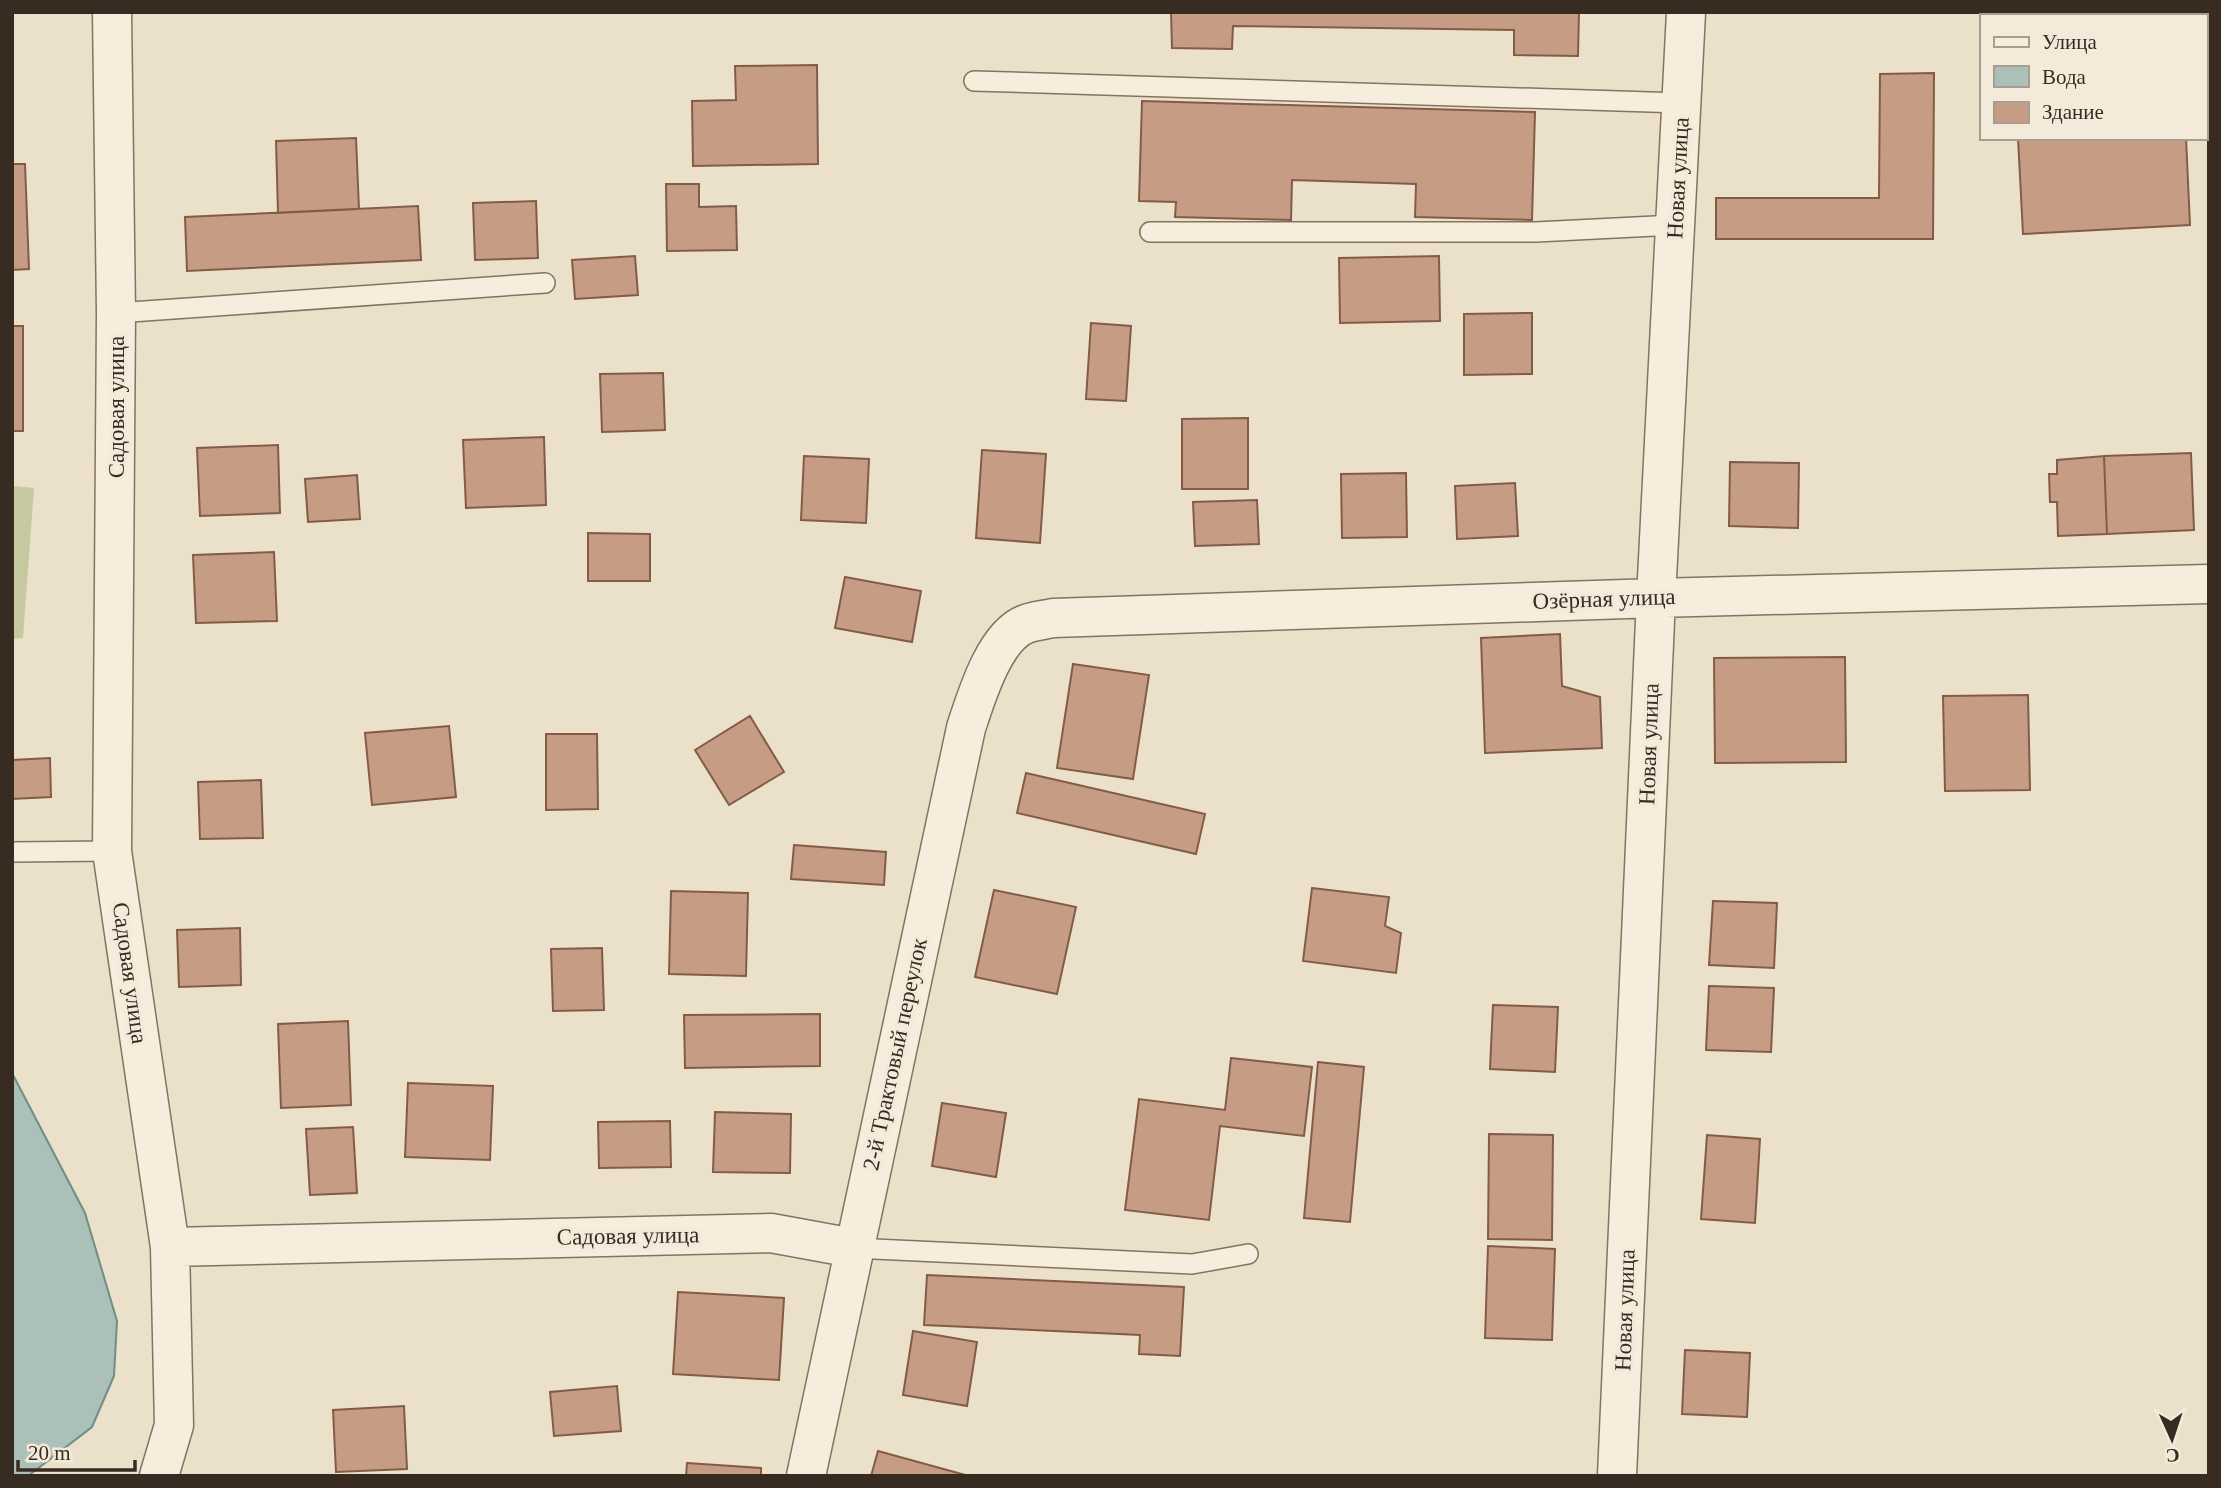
<svg xmlns="http://www.w3.org/2000/svg" width="2221" height="1488" font-family="Georgia,serif">
	<rect width="100%" height="100%" fill="#ebe0ca"/>
	<path fill="#c6c99f" d="M12,486L34,488L23,638L12,639Z"/>
	<path fill="#aac0b8" stroke="#718e85" stroke-width="2" d="M12,1073L85,1213L117,1321L114,1376L92,1427L28,1476H12Z"/>
	<path fill="#c69c84" stroke="#835c48" stroke-width="2" d="M1171,12H1579L1578,56L1514,55V30L1233,26L1232,49L1172,48Z
		M2012,12H2111V16H2012Z
		M817,65L818,164L693,166L692,101L736,100L735,66Z
		M1934,73L1933,239H1716V198H1879L1880,74Z
		M1142,101L1535,112L1532,220L1415,217L1416,184L1292,180L1291,220L1175,217L1176,202L1139,201Z
		M356,138L359,209L278,213L276,141Z
		M2018,138H2186L2190,225L2023,234Z
		M12,164H25L29,269L12,270Z
		M666,184H699V207L736,206L737,250L667,251Z
		M536,201L538,258L475,260L473,203Z
		M418,206L421,260L187,271L185,217Z
		M635,256L638,295L575,299L572,260Z
		M1439,256L1440,321L1340,323L1339,258Z
		M1532,313V374L1464,375V314Z
		M1091,323L1131,326L1126,401L1086,399Z
		M12,326H23V431H12Z
		M663,373L665,430L602,432L600,374Z
		M1248,418V489H1182V419Z
		M544,437L546,505L466,508L463,440Z
		M278,445L280,513L200,516L197,448Z
		M982,450L1046,454L1040,543L976,538Z
		M2191,453L2194,530L2107,534L2104,456Z
		M804,456L869,459L866,523L801,520Z
		M2104,456L2107,534L2058,536L2057,502H2050L2049,474H2057V460Z
		M1730,462L1799,463L1798,528L1729,526Z
		M1406,473L1407,537L1342,538L1341,474Z
		M357,475L360,519L308,522L305,479Z
		M1515,483L1518,536L1457,539L1455,486Z
		M1257,500L1259,544L1195,546L1193,502Z
		M588,533L650,534V581H588Z
		M274,552L277,621L196,623L193,555Z
		M845,577L921,591L912,642L835,628Z
		M1560,634L1562,686L1600,697L1602,748L1485,753L1481,638Z
		M1845,657L1846,762L1715,763L1714,658Z
		M1073,664L1149,675L1133,779L1057,768Z
		M2028,695L2030,790L1945,791L1943,696Z
		M750,716L784,772L729,805L695,750Z
		M449,726L456,797L372,805L365,733Z
		M546,734H597L598,809L546,810Z
		M50,758L51,797L12,799V760Z
		M1026,773L1205,814L1196,854L1017,813Z
		M261,780L263,838L200,839L198,782Z
		M794,845L886,852L884,885L791,879Z
		M1312,888L1389,897L1385,926L1401,933L1396,973L1303,961Z
		M994,890L1076,907L1057,994L975,977Z
		M671,891L748,893L746,976L669,974Z
		M1713,901L1777,903L1774,968L1709,965Z
		M240,928L241,985L179,987L177,930Z
		M602,948L604,1010L553,1011L551,949Z
		M1709,986L1774,988L1771,1052L1706,1050Z
		M1493,1005L1558,1007L1555,1072L1490,1069Z
		M820,1014V1066L685,1068L684,1015Z
		M348,1021L351,1105L281,1108L278,1024Z
		M1231,1058L1312,1067L1304,1136L1220,1126L1209,1220L1125,1210L1139,1099L1225,1110Z
		M1318,1062L1364,1067L1350,1222L1304,1218Z
		M408,1083L493,1086L490,1160L405,1157Z
		M942,1103L1006,1113L996,1177L932,1166Z
		M715,1112L791,1114L790,1173L713,1172Z
		M670,1121L671,1167L599,1168L598,1122Z
		M353,1127L357,1193L310,1195L306,1129Z
		M1489,1134L1553,1135L1552,1240L1488,1239Z
		M1707,1135L1760,1139L1755,1223L1701,1219Z
		M1488,1246L1555,1249L1552,1340L1485,1338Z
		M927,1275L1184,1287L1180,1356L1139,1354L1140,1335L924,1325Z
		M678,1292L784,1298L779,1380L673,1374Z
		M913,1331L977,1342L967,1406L903,1395Z
		M1685,1350L1750,1353L1747,1417L1682,1414Z
		M617,1386L621,1431L554,1436L550,1392Z
		M404,1406L407,1469L336,1472L333,1410Z
		M878,1451L969,1476H871Z
		M687,1463L761,1468V1476H686Z"/>
	<g fill="none" stroke-linecap="round" stroke-linejoin="round">
		<g stroke="#867260" stroke-width="22">
			<path id="lane" d="M974,81L1682,103
				M1150,232H1536L1675,225
				M116,313L545,283
				M12,852L112,851
				M853,1248L1192,1264L1248,1254"/>
		</g>
		<g stroke="#867260" stroke-width="41">
			<path id="street" d="M112,12L116,313L112,851L170,1247L771,1233L853,1248
				M159,1476L174,1425L170,1247
				M806,1476L966,728C976,698 994,636 1026,624C1034,621 1044,620 1053,618L1656,598L2209,584
				M1617,1476L1656,598L1686,12"/>
		</g>
		<use href="#lane" stroke="#f6eddd" stroke-width="19"/>
		<use href="#street" stroke="#f6eddd" stroke-width="38"/>
	</g>
	<g text-anchor="middle" dominant-baseline="central" stroke-width="7" stroke-linejoin="round" paint-order="stroke">
		<g font-size="23" fill="#382c22" stroke="#f3ead9">
			<text transform="translate(1678 178) rotate(-87)">Новая улица</text>
			<text transform="translate(116 407) rotate(-90)">Садовая улица</text>
			<text transform="translate(1604 599) rotate(-2)">Озёрная улица</text>
			<text transform="translate(1649 744) rotate(-88)">Новая улица</text>
			<text transform="translate(130 973) rotate(82)">Садовая улица</text>
			<text transform="translate(895 1054) rotate(-78)">2-й Трактовый переулок</text>
			<text transform="translate(628 1236) rotate(-1)">Садовая улица</text>
			<text transform="translate(1625 1310) rotate(-88)">Новая улица</text>
		</g>
	</g>
	<rect width="2221" height="1488" fill="none" stroke="#382c22" stroke-width="28"/>
	<rect x="1980" y="14" width="228" height="126" fill="#f3ead9" stroke="#a89e90" stroke-width="2"/>
	<rect x="1994" y="37" width="35" height="10" fill="#f6eddd" stroke="#a89e90" stroke-width="2"/>
	<text x="2042" y="49" font-size="21" fill="#382c22">Улица</text>
	<rect x="1994" y="66" width="35" height="21" fill="#aac0b8" stroke="#a89e90" stroke-width="2"/>
	<text x="2042" y="84" font-size="21" fill="#382c22">Вода</text>
	<rect x="1994" y="102" width="35" height="21" fill="#c69c84" stroke="#a89e90" stroke-width="2"/>
	<text x="2042" y="119" font-size="21" fill="#382c22">Здание</text>
	<g transform="translate(2172 1439) rotate(177)" stroke="#f3ead9" stroke-width="5" paint-order="stroke">
	<path d="M0-5L12 26L0 18L-12 26Z" fill="#382c22"/>
	<text y="-10" font-size="19" font-weight="bold" text-anchor="middle" fill="#382c22">С</text>
	</g>
	<path d="M18 1460v10h117v-10" fill="none" stroke="#382c22" stroke-width="3.5"/>
	<text x="28" y="1460" font-size="21" fill="#382c22" stroke="#f3ead9" stroke-width="5" paint-order="stroke">20 m</text>
</svg>
